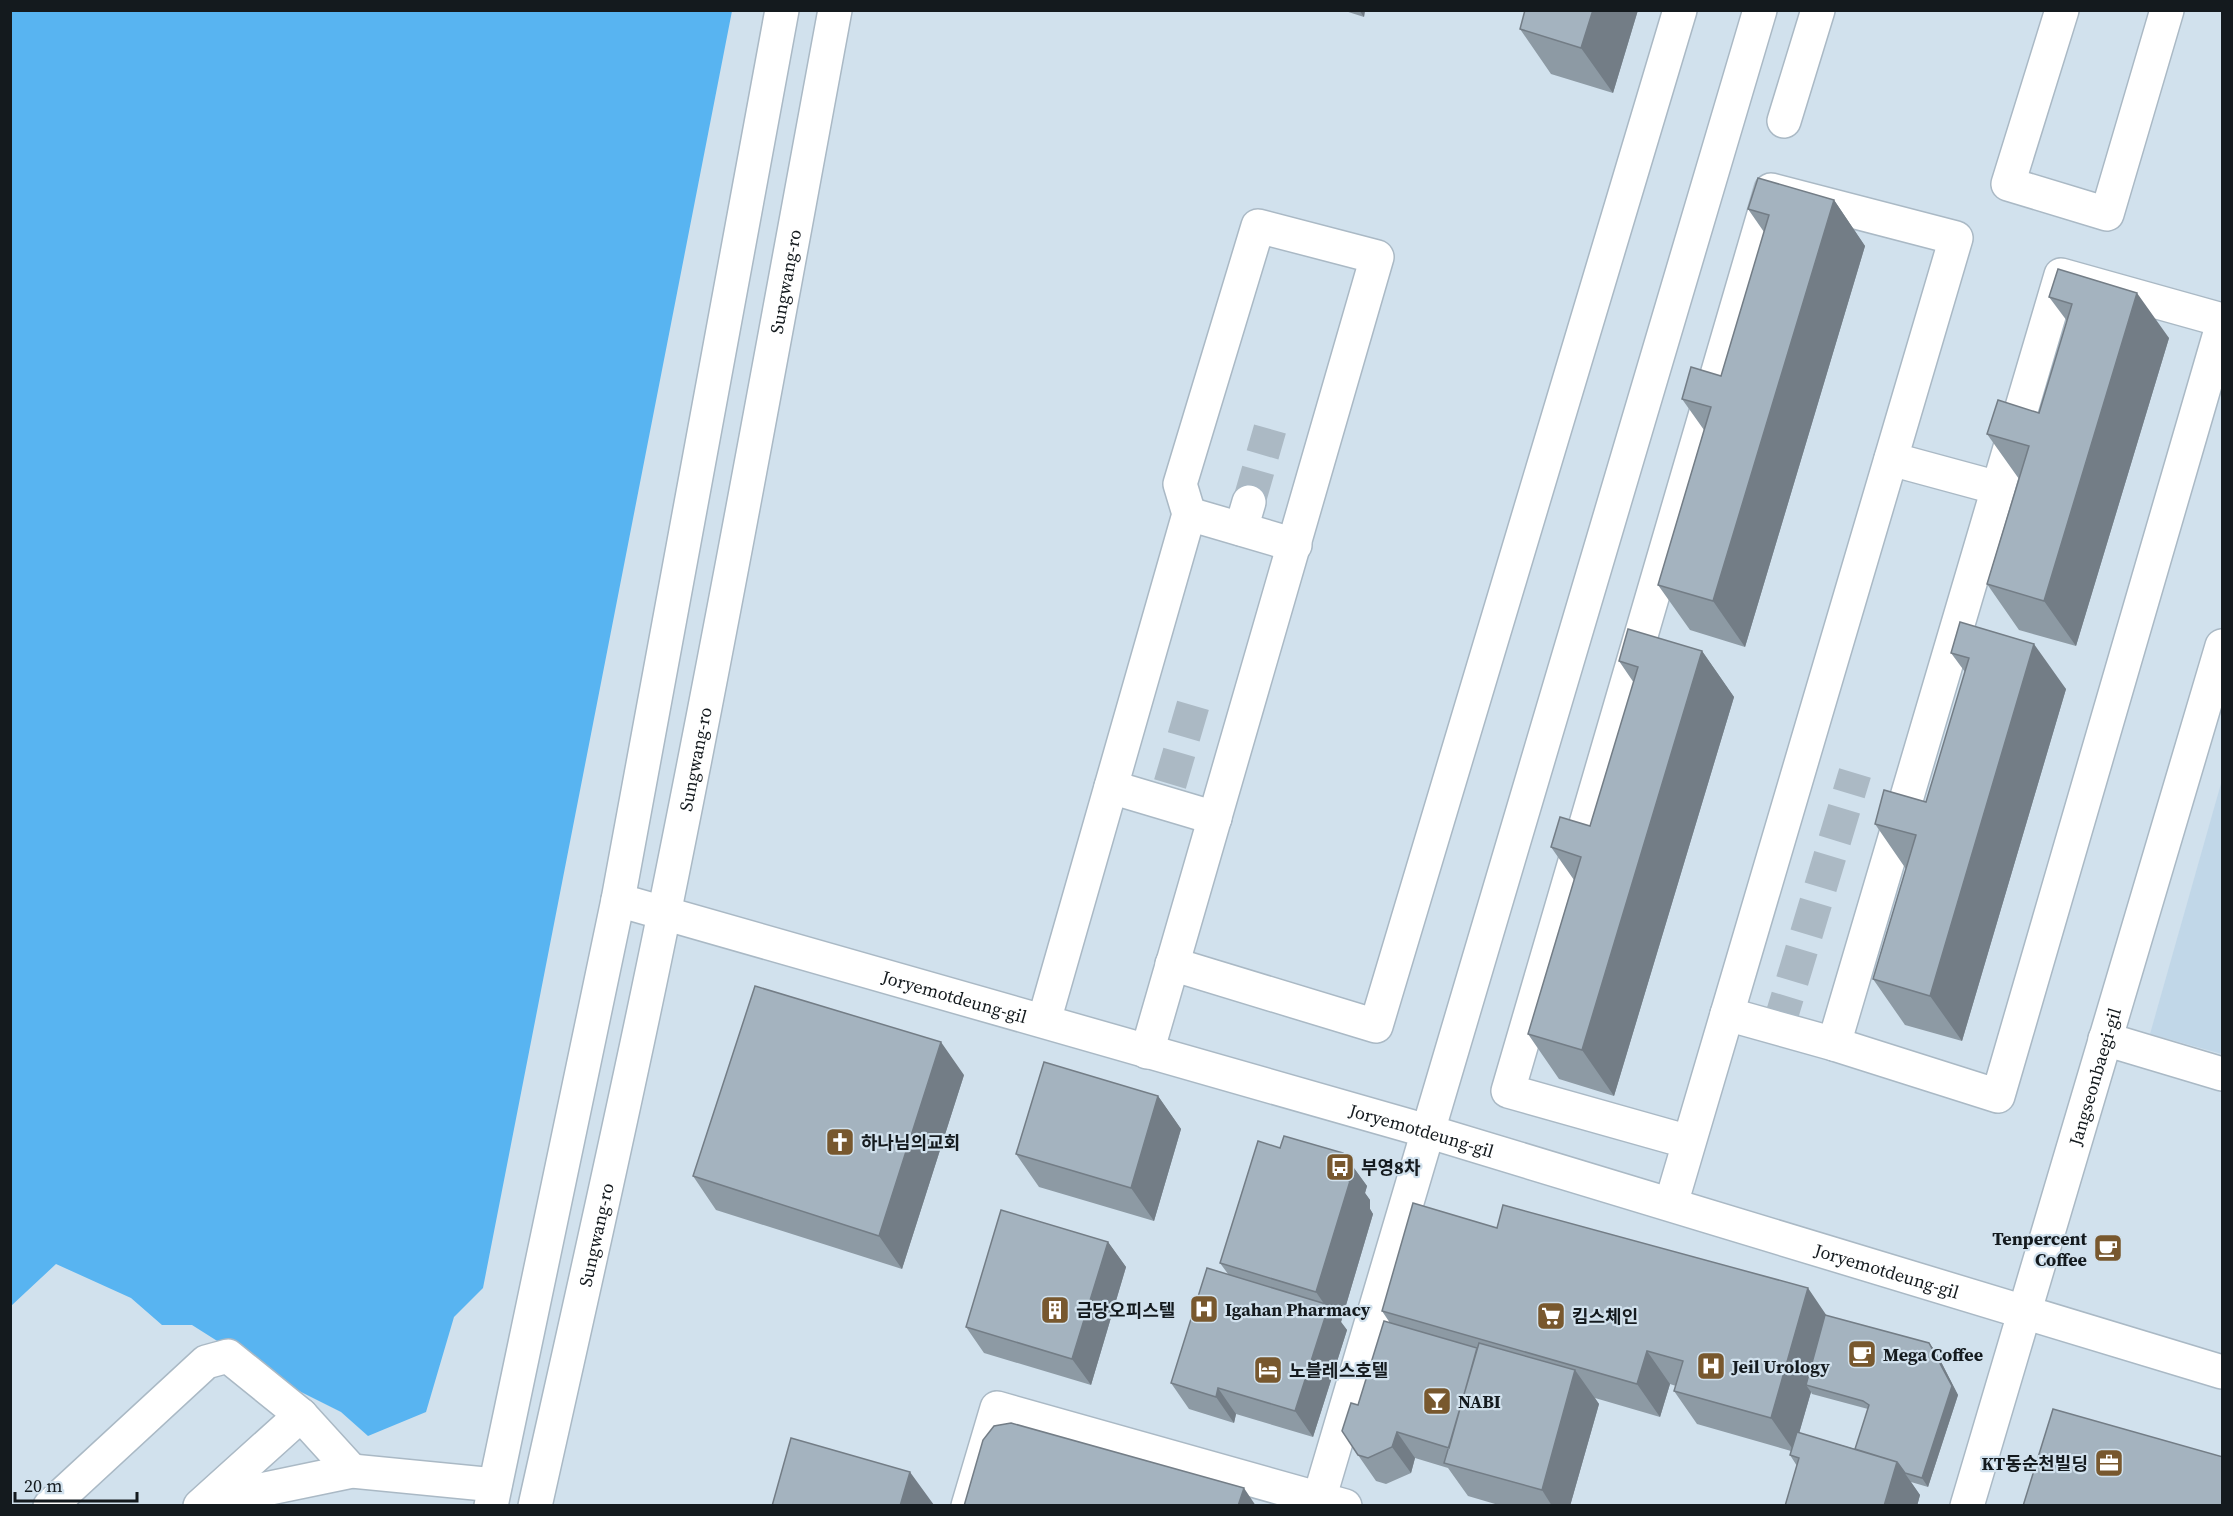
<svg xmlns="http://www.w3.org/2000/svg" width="2233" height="1516" font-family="'Source Serif 4','Noto Sans KR',serif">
	<rect width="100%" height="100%" fill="#d1e1ed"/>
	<path fill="#c1d7e8" d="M2222,780V1054L2150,1034Z"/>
	<path fill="#58b4f1" d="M11,11H732L483,1288L454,1317L426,1412L368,1436L341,1412L287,1385L192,1325H162L131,1298L56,1264L11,1306Z"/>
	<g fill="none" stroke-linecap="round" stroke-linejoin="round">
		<path stroke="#abb9c4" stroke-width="33" stroke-dasharray="33 16" stroke-linecap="butt" d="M1249,502L1270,429
			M1170,784L1196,695
			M1778,1028L1855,773"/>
		<g stroke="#aab9c5" stroke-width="36">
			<g id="minor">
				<path d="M2062,10L2008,184L2107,214L2167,10"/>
				<path d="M1784,121L1818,10"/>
				<path d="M1891,459L1998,488"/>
				<path d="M1189,514L1295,545"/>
				<path d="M1241,529L1249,502"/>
				<path d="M1111,787L1215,818"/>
				<path id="s1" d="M618,900L1427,1131L2222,1372"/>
				<path d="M1172,964L1376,1026L1680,10"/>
				<path d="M1727,1014L1834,1044L2061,275L2222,320"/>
				<path d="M1044,1021L1189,514L1180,484L1258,226L1377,257L1147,1052"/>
				<path d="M2105,1039L2222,1074"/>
				<path d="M1834,1044L1998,1096L2222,326"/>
				<path d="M1671,1204L1956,238L1771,190L1508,1091L1689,1142"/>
				<path d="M301,1415L352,1471"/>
				<path d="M207,1501L352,1471L495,1485"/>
				<path d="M50,1506L206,1362L228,1356L301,1415L200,1506"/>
				<path d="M968,1506L997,1408L1345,1506"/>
				<path d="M1317,1506L1760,10"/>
				<path id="s2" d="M1967,1506L2222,646"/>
			</g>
		</g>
		<g stroke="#aab9c5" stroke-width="36">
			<g id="major">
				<path d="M491,1506L618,900L782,10"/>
				<path id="s3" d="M535,1506C579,1309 624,1112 664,914C725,614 779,312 835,10"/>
			</g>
		</g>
		<use href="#minor" stroke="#fff" stroke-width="33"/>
		<use href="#major" stroke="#fff" stroke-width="33"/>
	</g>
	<path fill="#8d9aa4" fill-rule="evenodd" d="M1342,10H1365L1364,17Z
		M1638,10L1613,93L1551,74L1520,29Z
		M1834,200L1865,246L1745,647L1690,630L1658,585L1704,430L1682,399L1721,376L1764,232L1748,209Z
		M2058,269L2169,338L2076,646L2019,630L1987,584L2019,479L1987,434L2039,413L2067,321L2049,297Z
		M1960,622L2066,689L1962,1041L1905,1025L1873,979L1906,869L1875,824L1926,802L1965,672L1951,653Z
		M1702,651L1734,697L1614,1096L1559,1079L1528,1034L1574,880L1551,847L1590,826L1634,683L1619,661Z
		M964,1075L902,1269L716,1210L693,1176Z
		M1158,1096L1181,1129L1154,1221L1039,1187L1016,1154Z
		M1280,1148L1343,1153L1367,1186L1365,1193L1370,1200V1209L1373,1214L1341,1322L1347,1330L1313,1437L1236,1414L1234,1423L1189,1409L1171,1383L1228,1274L1220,1263Z
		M1497,1228L1929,1343L1936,1352L1958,1395L1928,1487L1911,1482L1920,1495L1917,1506H1785L1797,1466L1790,1455L1791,1451L1697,1424L1674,1391L1676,1386L1670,1384L1660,1417L1595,1398L1599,1404L1570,1506H1502L1468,1496L1448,1468L1415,1458L1411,1473L1386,1484L1376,1481L1358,1455V1405L1390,1323L1382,1311ZM1811,1392L1812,1394L1868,1409L1855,1449L1799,1433Z
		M1108,1242L1126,1267L1091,1385L984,1353L966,1327Z"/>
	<path fill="#737d86" d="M1359,10H1365L1364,17Z
		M1593,10H1638L1613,93L1581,48Z
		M1834,200L1865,246L1745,647L1713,601Z
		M2137,293L2169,338L2076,646L2044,601Z
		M2034,644L2066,689L1962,1041L1930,996Z
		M1702,651L1734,697L1614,1096L1582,1050Z
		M941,1042L964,1075L902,1269L879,1236Z
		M1158,1096L1181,1129L1154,1221L1131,1188Z
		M1343,1153L1367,1186L1365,1193L1370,1200V1209L1373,1214L1341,1322L1347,1330L1313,1437L1295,1411L1327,1308L1316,1292L1347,1180L1341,1162Z
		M1108,1242L1126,1267L1091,1385L1072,1359Z
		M1808,1288L1831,1322L1806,1385L1811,1392L1794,1451L1771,1418Z
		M1929,1343L1936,1352L1958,1395L1928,1487L1922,1478Z
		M1647,1351L1670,1384L1660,1417L1637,1384Z
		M1575,1370L1599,1404L1570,1506H1552L1542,1490Z
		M1218,1388L1236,1414L1234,1423L1216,1397Z
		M1397,1432L1415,1458L1411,1473L1392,1447Z
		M1897,1462L1920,1495L1917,1506H1884Z
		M910,1472L934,1505L900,1506Z
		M1244,1488L1256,1506H1238Z"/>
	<path fill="#a4b3bf" stroke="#737d86" stroke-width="1.5" d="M1525,10H1593L1581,48L1520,29Z
		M1758,178L1834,200L1713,601L1658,585L1711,407L1682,399L1691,367L1721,376L1769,215L1748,209Z
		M2058,269L2137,293L2044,601L1987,584L2029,446L1987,434L1998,400L2039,413L2072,304L2049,297Z
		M1960,622L2034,644L1930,996L1873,979L1916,835L1875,824L1884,790L1926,802L1969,658L1951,653Z
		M1628,629L1702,651L1582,1050L1528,1034L1581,857L1551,847L1560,817L1590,826L1638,667L1619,661Z
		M755,986L941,1042L879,1236L693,1176Z
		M1044,1062L1158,1096L1131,1188L1016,1154Z
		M1284,1136L1343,1153L1341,1162L1347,1167V1180L1350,1181L1316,1292L1220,1263L1258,1141L1280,1148Z
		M1413,1203L1497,1228L1503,1205L1808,1288L1771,1418L1674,1391L1683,1361L1647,1351L1637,1384L1382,1311Z
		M1001,1210L1108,1242L1072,1359L966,1327Z
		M1207,1268L1329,1305L1295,1411L1218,1388L1216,1397L1171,1383Z
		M1825,1315L1929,1343L1952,1386L1922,1478L1905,1473L1897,1462L1855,1449L1869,1405L1863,1401L1806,1385Z
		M1384,1321L1477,1348L1449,1448L1397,1432L1392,1447L1368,1458L1358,1455L1342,1431L1351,1403L1358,1405Z
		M1479,1343L1575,1370L1542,1490L1444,1463Z
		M2053,1409L2223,1457V1506H2023Z
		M1011,1423L1244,1488L1238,1506H964L983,1440L994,1426Z
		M1797,1432L1897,1462L1884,1506H1785L1799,1458L1790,1455Z
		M791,1438L910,1472L900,1506H772Z"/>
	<defs>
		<g id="church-square" transform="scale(1.5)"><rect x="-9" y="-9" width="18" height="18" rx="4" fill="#78582e" stroke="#d1e1ed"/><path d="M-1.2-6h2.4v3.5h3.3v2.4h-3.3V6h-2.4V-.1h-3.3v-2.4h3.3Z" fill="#fff"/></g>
		<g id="bus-square" transform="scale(1.5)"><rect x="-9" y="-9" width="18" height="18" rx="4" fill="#78582e" stroke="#d1e1ed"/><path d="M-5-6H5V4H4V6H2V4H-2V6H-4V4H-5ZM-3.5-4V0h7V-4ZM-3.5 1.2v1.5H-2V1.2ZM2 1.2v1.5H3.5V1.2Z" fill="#fff"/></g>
		<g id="cafe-square" transform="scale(1.5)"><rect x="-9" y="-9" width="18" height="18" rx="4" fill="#78582e" stroke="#d1e1ed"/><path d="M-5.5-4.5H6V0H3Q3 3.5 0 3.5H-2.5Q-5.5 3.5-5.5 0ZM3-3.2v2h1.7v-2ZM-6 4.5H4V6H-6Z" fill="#fff"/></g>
		<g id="hospital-square" transform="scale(1.5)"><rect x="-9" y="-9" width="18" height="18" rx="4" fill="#78582e" stroke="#d1e1ed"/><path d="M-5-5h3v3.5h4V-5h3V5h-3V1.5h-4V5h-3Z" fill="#fff"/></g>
		<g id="building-square" transform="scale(1.5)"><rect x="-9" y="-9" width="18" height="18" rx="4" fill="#78582e" stroke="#d1e1ed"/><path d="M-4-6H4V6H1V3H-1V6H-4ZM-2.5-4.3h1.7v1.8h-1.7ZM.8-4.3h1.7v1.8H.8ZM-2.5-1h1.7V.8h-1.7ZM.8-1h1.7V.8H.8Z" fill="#fff"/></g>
		<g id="supermarket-square" transform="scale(1.5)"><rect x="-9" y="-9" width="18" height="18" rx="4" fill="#78582e" stroke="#d1e1ed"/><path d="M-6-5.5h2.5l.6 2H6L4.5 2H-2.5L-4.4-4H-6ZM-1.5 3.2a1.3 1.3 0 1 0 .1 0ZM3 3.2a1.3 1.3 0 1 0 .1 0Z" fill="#fff"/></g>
		<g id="hotel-square" transform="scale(1.5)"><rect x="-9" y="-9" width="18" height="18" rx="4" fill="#78582e" stroke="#d1e1ed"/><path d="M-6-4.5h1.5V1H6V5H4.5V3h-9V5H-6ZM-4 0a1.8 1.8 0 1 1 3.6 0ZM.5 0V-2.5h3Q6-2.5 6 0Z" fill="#fff"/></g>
		<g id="bar-square" transform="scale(1.5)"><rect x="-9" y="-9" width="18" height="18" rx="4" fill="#78582e" stroke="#d1e1ed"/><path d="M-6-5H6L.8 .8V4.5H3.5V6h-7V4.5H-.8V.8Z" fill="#fff"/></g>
		<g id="office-square" transform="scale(1.5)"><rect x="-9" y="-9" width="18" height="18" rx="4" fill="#78582e" stroke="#d1e1ed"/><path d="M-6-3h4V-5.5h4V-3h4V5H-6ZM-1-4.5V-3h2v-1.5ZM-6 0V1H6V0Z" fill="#fff"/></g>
	</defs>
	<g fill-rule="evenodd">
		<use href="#church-square" x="840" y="1142"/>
		<use href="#bus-square" x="1340" y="1167"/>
		<use href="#cafe-square" x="2108" y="1248"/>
		<use href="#hospital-square" x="1204" y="1309"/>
		<use href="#building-square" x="1055" y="1310"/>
		<use href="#supermarket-square" x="1551" y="1316"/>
		<use href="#cafe-square" x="1862" y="1354"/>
		<use href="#hospital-square" x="1711" y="1366"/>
		<use href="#hotel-square" x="1268" y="1370"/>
		<use href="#bar-square" x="1437" y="1401"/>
		<use href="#office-square" x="2109" y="1463"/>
	</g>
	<g text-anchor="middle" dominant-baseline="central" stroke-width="4.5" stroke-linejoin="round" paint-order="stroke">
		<g font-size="18" fill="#141a1e" stroke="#d1e1ed">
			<text stroke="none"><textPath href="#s3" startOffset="1250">Sungwang-ro</textPath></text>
			<text stroke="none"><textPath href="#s3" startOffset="764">Sungwang-ro</textPath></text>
			<text stroke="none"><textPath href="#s1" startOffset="350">Joryemotdeung-gil</textPath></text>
			<text stroke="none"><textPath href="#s2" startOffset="448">Jangseonbaegi-gil</textPath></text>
			<text stroke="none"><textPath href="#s1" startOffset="836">Joryemotdeung-gil</textPath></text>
			<text stroke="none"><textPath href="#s3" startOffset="278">Sungwang-ro</textPath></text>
			<text stroke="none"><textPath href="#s1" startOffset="1322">Joryemotdeung-gil</textPath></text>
		</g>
		<g font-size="18" font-weight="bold" fill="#141a1e" stroke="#d1e1ed" text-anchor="start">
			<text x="861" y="1142">하나님의교회</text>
			<text x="1361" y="1167">부영8차</text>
			<text x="2087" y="1238" text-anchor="end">Tenpercent<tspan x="2087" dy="21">Coffee</tspan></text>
			<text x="1225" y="1309">Igahan Pharmacy</text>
			<text x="1076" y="1310">금당오피스텔</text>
			<text x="1572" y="1316">킴스체인</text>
			<text x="1883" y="1354">Mega Coffee</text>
			<text x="1732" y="1366">Jeil Urology</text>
			<text x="1289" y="1370">노블레스호텔</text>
			<text x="1458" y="1401">NABI</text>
			<text x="2088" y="1463" text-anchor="end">KT동순천빌딩</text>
		</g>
	</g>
	<rect width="2233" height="1516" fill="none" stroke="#141a1e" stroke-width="24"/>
	<path d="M15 1492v9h122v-9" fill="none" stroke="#141a1e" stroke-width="3"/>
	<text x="24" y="1492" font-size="18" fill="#141a1e" stroke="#d1e1ed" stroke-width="4.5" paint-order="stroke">20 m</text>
</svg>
